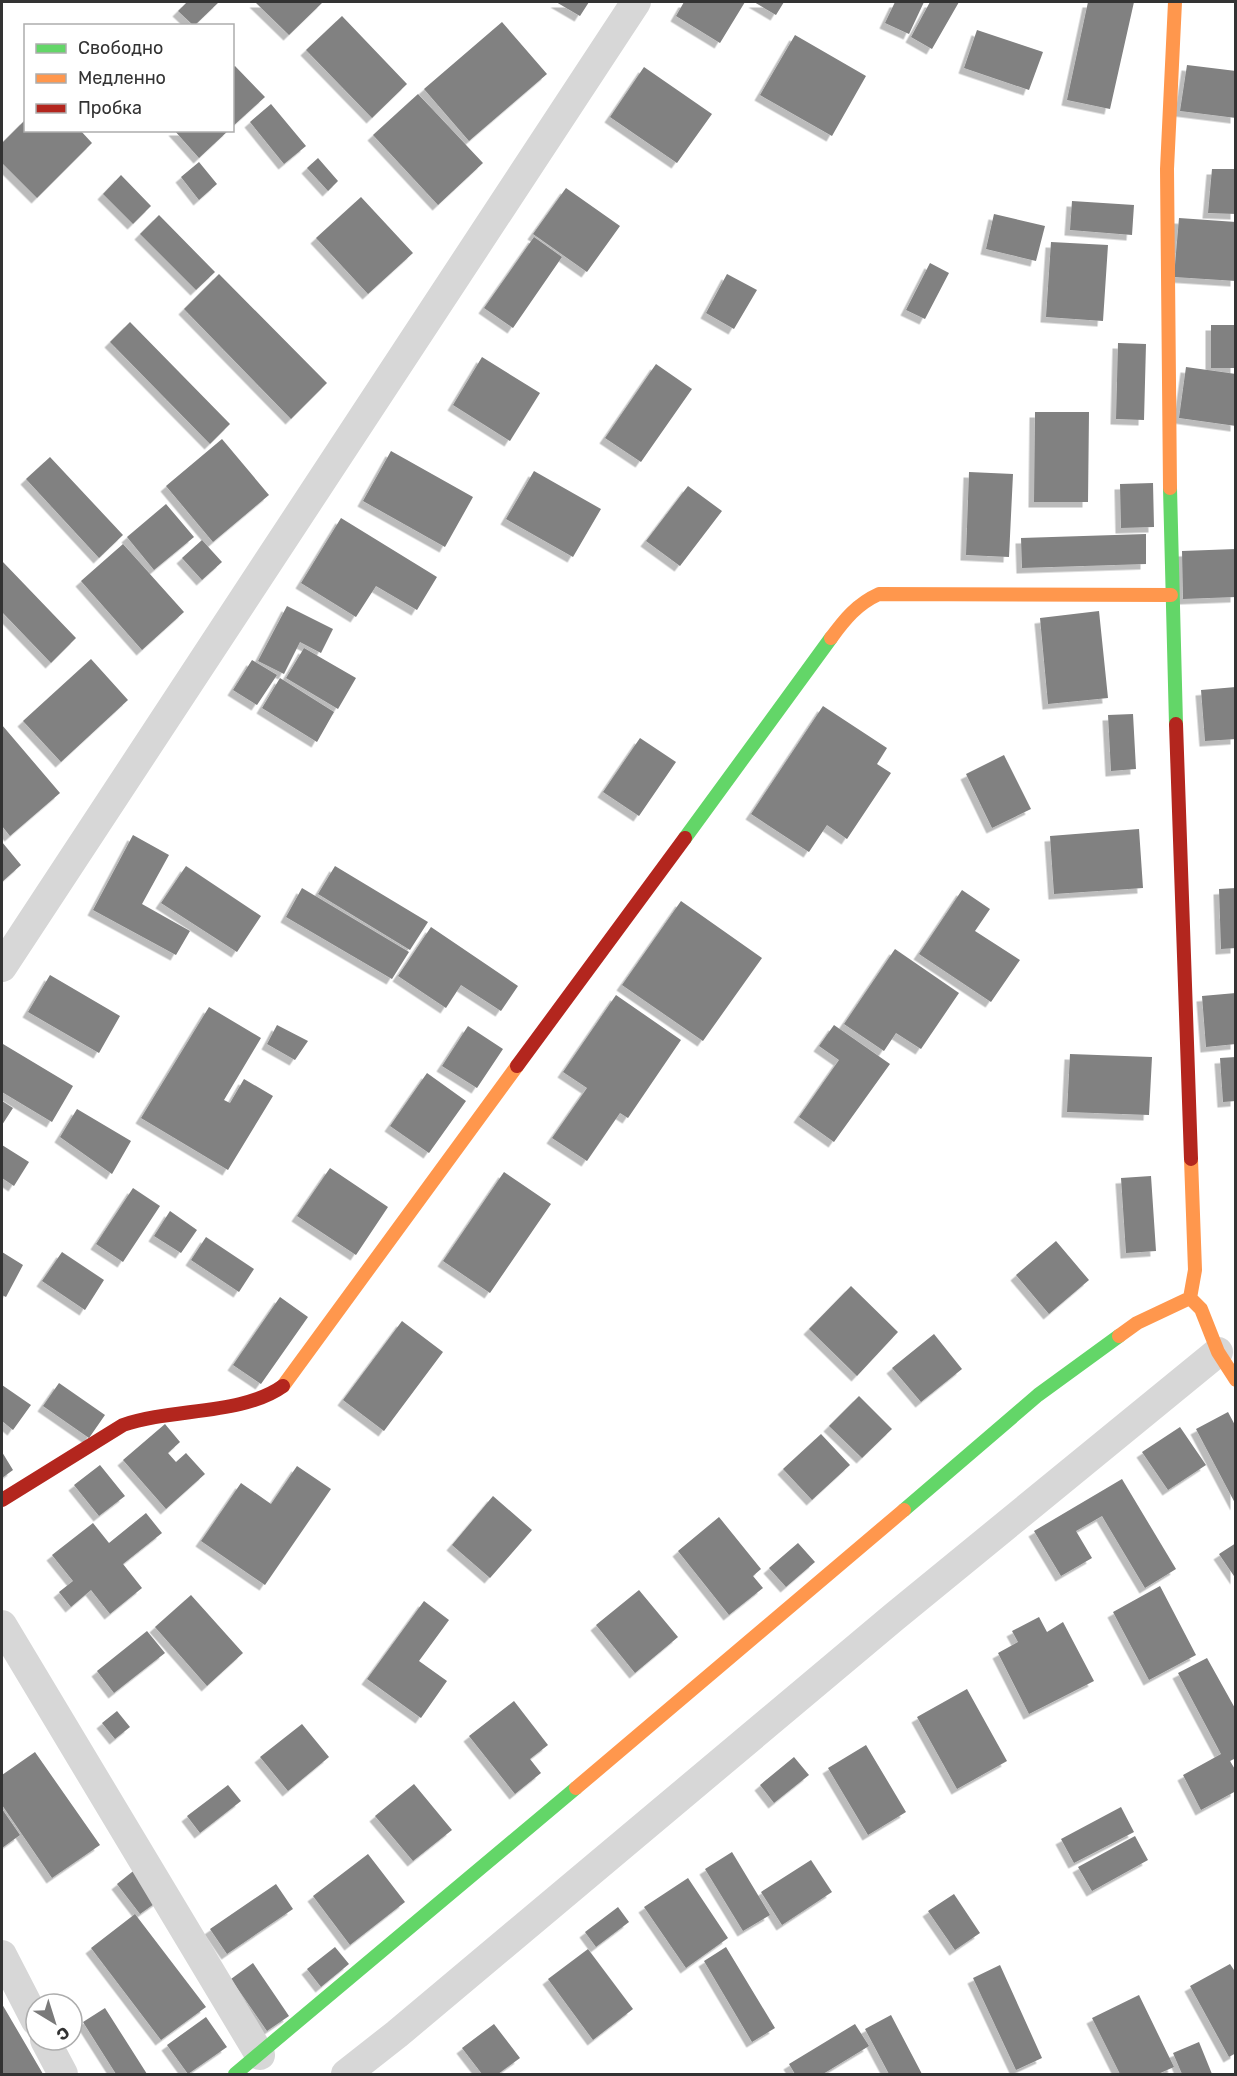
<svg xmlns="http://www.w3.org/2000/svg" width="1237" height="2076" font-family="Rubik,sans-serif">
	<defs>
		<filter id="shadow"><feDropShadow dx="-5.5" dy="5.5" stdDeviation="0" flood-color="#0004"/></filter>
	</defs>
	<rect width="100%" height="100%" fill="#fff"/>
	<path fill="#818181" filter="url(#shadow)" d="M187,2H219L194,26L178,11Z
		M255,2H323L289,35Z
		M556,2H589L580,16Z
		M684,2H745L720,43L676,16Z
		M754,2H784L776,15Z
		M895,2H924L909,34L885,23Z
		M930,2H959L932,49L911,37Z
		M1088,2H1134L1110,109L1067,100Z
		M342,16L407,84L372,118L306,50Z
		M502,22L547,74L469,141L424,89Z
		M977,30L1043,52L1029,90L964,68Z
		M795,35L866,76L832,136L760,95Z
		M1187,65L1236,71V118L1180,111Z
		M235,66L265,97L232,127V68Z
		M644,67L712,114L677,163L610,117Z
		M418,94L483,163L438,205L373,135Z
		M271,104L306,146L284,164L250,122Z
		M26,119V130H80L92,143L37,198L2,163V143Z
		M174,130H229L199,158Z
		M318,158L338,181L328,191L307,168Z
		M199,162L217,184L199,200L181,177Z
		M1212,169H1236V214L1208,213Z
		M121,175L151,206L133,224L103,194Z
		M566,188L620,226L587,272L533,234Z
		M361,197L413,253L368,294L316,238Z
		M1072,201L1134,205L1132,235L1070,230Z
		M994,214L1045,226L1036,261L986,249Z
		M159,215L215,272L196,290L140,234Z
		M1179,218L1236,222V281L1174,277Z
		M534,237L562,257L513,328L484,308Z
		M1051,242L1108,245L1103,321L1046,317Z
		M930,263L949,273L925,319L906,310Z
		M219,274L327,383L291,419L184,309Z
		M727,274L757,290L734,329L706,313Z
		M130,322L230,424L210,444L110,342Z
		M1211,325H1236V368H1211Z
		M1118,343L1146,344L1144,420L1116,419Z
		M482,357L540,393L510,441L453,405Z
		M656,364L692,389L641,462L605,438Z
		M1186,367L1236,374V426L1179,418Z
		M1035,412H1089L1088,502H1034Z
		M222,439L269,495L213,542L166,486Z
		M391,451L473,497L445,547L363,501Z
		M50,457L123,535L99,558L26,479Z
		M534,471L601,509L573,557L506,519Z
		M969,472L1013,474L1009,557L966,555Z
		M1153,483L1154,527L1121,528L1120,484Z
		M688,486L722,511L680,566L646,541Z
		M166,504L194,537L154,570L127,537Z
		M341,518L437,577L417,610L376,586L356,617L301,583Z
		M1146,534V564L1022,568L1021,538Z
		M202,540L222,562L202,580L182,558Z
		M123,544L184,612L142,650L81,581Z
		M1236,549V597L1183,599L1182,551Z
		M2,561L76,638L51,663L2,612Z
		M287,606L333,629L321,653L300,642L284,674L258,661Z
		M1099,611L1108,698L1048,704L1040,618Z
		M304,648L356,678L338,709L286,678Z
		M91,659L128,700L61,762L23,721Z
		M252,660L277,675L257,705L233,690Z
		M280,678L334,712L317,742L262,708Z
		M1236,687V739L1205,741L1201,690Z
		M823,706L887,748L877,764L891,773L847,839L827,825L809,852L751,814Z
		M1133,714L1136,769L1111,771L1108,715Z
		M2,725L60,793L10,836L2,826Z
		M640,738L676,762L639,816L603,792Z
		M1004,755L1031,809L992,828L966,774Z
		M1139,829L1143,888L1054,894L1050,836Z
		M133,835L169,855L142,904L190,931L176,955L93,910Z
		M2,842L21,865L2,882Z
		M186,866L261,916L237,952L161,903Z
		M335,866L428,922L410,950L318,894Z
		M302,888L409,952L392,979L286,917Z
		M1236,888V948L1221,949L1219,889Z
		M962,890L990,909L975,931L1020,960L991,1002L919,954Z
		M681,901L762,958L703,1041L622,985Z
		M431,927L518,986L501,1011L461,985L446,1008L398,976Z
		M895,949L959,993L921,1049L896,1033L884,1051L844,1024Z
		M50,975L120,1016L99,1053L28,1012Z
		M1236,993V1044L1206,1047L1202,996Z
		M616,995L681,1040L628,1118L620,1113L587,1161L552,1138L587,1088L563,1072Z
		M209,1007L261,1038L224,1100L230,1103L244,1079L273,1096L228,1170L141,1118Z
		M277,1025L308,1041L295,1060L267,1044Z
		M834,1025L890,1064L834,1142L799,1117L839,1060L819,1046Z
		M468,1026L503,1049L477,1088L442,1066Z
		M3,1044L73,1086L52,1122L2,1092Z
		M1070,1054L1152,1057L1149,1115L1067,1112Z
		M1236,1057V1101L1223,1102L1220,1058Z
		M427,1073L466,1101L429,1153L390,1126Z
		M2,1101L13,1108L2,1125Z
		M77,1109L131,1141L112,1174L60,1137Z
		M2,1145L29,1162L14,1186L2,1178Z
		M330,1168L388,1207L356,1255L297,1216Z
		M504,1172L551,1204L490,1293L443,1261Z
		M1151,1176L1156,1251L1126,1253L1121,1178Z
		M133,1188L160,1206L123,1262L96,1244Z
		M170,1211L197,1230L181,1253L154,1236Z
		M206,1237L254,1269L239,1292L191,1260Z
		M1056,1241L1089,1280L1049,1314L1016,1275Z
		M2,1252L23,1265L6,1297L2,1295Z
		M62,1252L104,1280L85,1310L42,1281Z
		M851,1286L898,1332L857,1376L809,1329Z
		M280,1297L308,1317L261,1384L233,1365Z
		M402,1321L443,1352L384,1431L343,1400Z
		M934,1334L962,1369L921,1402L892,1368Z
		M59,1383L105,1415L89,1438L43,1406Z
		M2,1385L31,1405L13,1430L2,1421Z
		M859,1396L892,1429L862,1458L829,1426Z
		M1228,1412L1236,1427V1505L1196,1429Z
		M165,1424L180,1442L168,1453L176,1462L186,1453L205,1474L166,1509L123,1460Z
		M1180,1427L1206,1465L1168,1490L1142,1452Z
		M821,1434L850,1465L812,1500L783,1469Z
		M2,1452L13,1470L2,1478Z
		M100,1465L125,1496L99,1516L74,1485Z
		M297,1466L331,1489L265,1585L201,1541L241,1483L271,1504Z
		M1122,1479L1176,1569L1145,1588L1102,1516L1076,1531L1092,1558L1061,1576L1034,1531Z
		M493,1496L532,1530L490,1578L452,1545Z
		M146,1513L162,1533L123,1564L142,1588L110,1614L91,1590L71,1607L59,1592L73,1581L52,1555L93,1523L109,1543Z
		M719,1517L761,1569L753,1576L763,1588L729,1615L678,1551Z
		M798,1543L815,1562L786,1587L769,1568Z
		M1236,1543V1579L1219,1554Z
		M1160,1586L1196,1655L1149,1680L1113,1612Z
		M639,1590L678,1637L635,1673L596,1625Z
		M191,1595L243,1653L207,1686L155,1627Z
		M424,1601L449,1620L419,1661L447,1681L421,1718L367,1679Z
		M1039,1617L1047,1632L1063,1622L1094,1681L1029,1714L998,1653L1018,1642L1012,1631Z
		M147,1631L165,1653L114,1693L97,1671Z
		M1207,1658L1236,1710V1758L1230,1761L1236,1771V1791L1201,1810L1183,1775L1221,1754L1178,1673Z
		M967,1689L1007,1761L957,1789L917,1717Z
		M514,1701L548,1745L530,1759L541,1773L515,1794L469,1736Z
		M117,1711L130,1727L115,1739L102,1723Z
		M302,1724L329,1757L288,1791L260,1757Z
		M866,1745L906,1812L868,1835L828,1768Z
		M35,1752L100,1845L52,1878L2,1805V1775Z
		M794,1757L809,1775L774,1803L760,1785Z
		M414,1784L452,1830L413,1861L375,1816Z
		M228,1785L241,1801L200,1833L187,1816Z
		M1121,1807L1134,1832L1074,1863L1061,1839Z
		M2,1809L20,1835L2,1848Z
		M1135,1836L1148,1860L1092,1891L1078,1867Z
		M732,1852L770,1915L743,1931L705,1869Z
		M368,1854L405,1902L350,1945L313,1896Z
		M811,1860L832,1892L782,1925L761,1892Z
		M137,1868L161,1899L140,1914L117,1884Z
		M688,1878L728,1938L686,1968L644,1907Z
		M276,1884L293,1909L227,1954L210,1929Z
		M954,1894L980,1933L955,1950L928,1911Z
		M618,1907L629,1922L596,1947L585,1932Z
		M135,1914L206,2007L161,2040L91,1948Z
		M335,1947L349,1964L321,1987L307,1969Z
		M726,1947L775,2028L752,2042L704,1961Z
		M588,1949L633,2009L593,2040L548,1979Z
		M253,1963L289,2016L267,2031L231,1979Z
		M1230,1964L1236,1973V2053L1229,2057L1190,1986Z
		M1000,1965L1042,2058L1016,2070L973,1978Z
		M1139,1995L1174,2067L1158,2074H1120L1092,2018Z
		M2,2004L43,2074H2Z
		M105,2008L147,2074H116L83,2022Z
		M891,2015L922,2074H889L865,2029Z
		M206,2017L227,2047L188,2074L167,2045Z
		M494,2024L520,2058L498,2074H482L462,2048Z
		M855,2024L869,2046L823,2074H795L789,2064Z
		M1199,2042L1212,2074H1182L1173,2053Z"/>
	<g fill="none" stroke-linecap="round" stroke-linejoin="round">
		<path stroke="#d7d7d7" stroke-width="30" d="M2,967L636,2
			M2,1625L260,2055
			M2,1955L36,2021
			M45,2040L63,2074
			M346,2074L397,2034L894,1617L1218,1352"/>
		<path stroke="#63d668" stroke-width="14" d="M1170,488L1176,724
			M685,838L831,638
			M904,1510L1038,1395L1119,1336
			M235,2074L576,1788"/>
		<path stroke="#ff974d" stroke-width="14" d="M1170,488L1167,169L1175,2
			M831,638C845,619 857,604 879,594L1171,595
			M1191,1159L1195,1270L1190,1298L1201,1309L1218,1352L1236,1380
			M1119,1336L1137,1323L1190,1298
			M283,1386L517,1066
			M576,1788L904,1510"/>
		<path stroke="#b3261e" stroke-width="14" d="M1176,724L1191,1159
			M517,1066L685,838
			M2,1500L123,1425C172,1408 243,1415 283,1386"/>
	</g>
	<rect width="1237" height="2076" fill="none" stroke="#333333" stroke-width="6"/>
	<rect x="24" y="24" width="210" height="108" fill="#ffffff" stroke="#adadad" stroke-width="1.5"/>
	<rect x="36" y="44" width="30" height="9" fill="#63d668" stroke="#adadad" stroke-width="1.5"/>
	<text x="78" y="54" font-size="18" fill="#333333">Свободно</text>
	<rect x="36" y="74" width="30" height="9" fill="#ff974d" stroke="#adadad" stroke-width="1.5"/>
	<text x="78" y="84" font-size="18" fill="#333333">Медленно</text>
	<rect x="36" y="104" width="30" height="9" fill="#b3261e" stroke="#adadad" stroke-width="1.5"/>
	<text x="78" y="114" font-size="18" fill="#333333">Пробка</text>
	<g transform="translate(54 2022) rotate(142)"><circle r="28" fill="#ffffff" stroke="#adadad" stroke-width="1.5"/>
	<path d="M0-4.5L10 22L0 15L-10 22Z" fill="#7a7a7a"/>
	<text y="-9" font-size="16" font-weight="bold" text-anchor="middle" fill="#333333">С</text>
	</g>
</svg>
